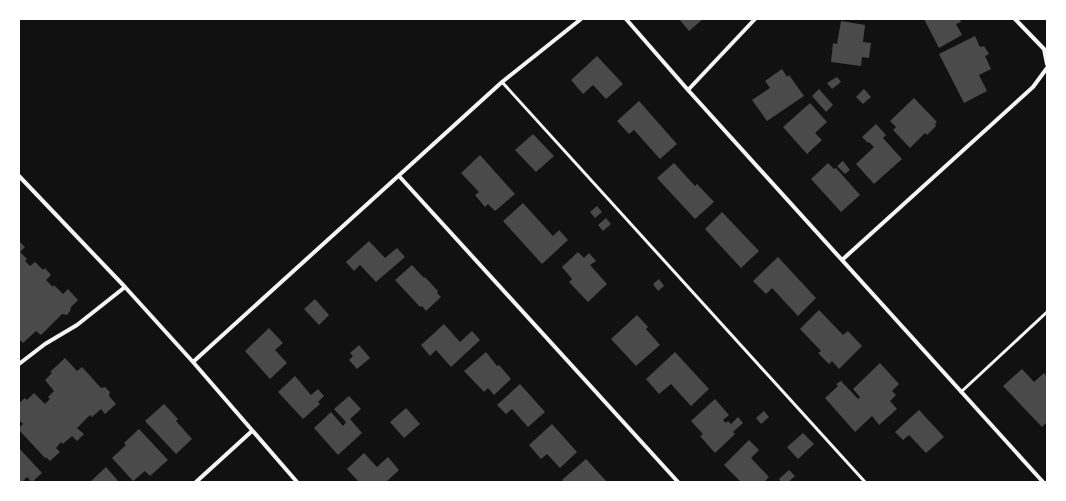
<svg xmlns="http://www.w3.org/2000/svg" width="1066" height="501" font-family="'DejaVu Sans',sans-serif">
	<rect width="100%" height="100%" fill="#111"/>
	<path fill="#4a4a4a" d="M679,19H703L689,31Z
		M924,19H960L961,22L956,24L962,35L939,48Z
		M841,21L865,25L863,42L871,43L869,58L862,57L861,66L831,62L833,43L837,44Z
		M975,36L980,47L984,46L989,54L985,56L991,69L979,75L987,91L964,103L939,54Z
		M597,56L623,84L606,99L593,85L583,94L571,80Z
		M782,69L787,77L789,75L804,96L767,121L752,100L770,88L765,81Z
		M837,77L841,82L832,89L827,83Z
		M819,89L833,105L826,112L812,96Z
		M864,89L871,97L863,104L856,97Z
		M914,98L937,122L935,124L936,126L927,135L925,133L910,148L893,130L896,127L890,121Z
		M639,101L677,144L660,159L634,130L629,134L617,121Z
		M810,103L827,122L815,133L822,140L807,154L783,127Z
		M876,124L886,135L883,138L902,159L874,184L856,164L874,147L869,142L868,143L862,137Z
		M533,134L554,156L536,172L515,150Z
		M480,155L515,194L495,211L488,204L485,207L475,195L479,192L461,173Z
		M843,161L850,170L845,174L837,166Z
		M674,163L695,186L697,184L714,202L695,219L657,178Z
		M828,163L834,169L836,168L860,195L841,212L811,179Z
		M523,203L553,236L559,230L568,240L542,264L503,221Z
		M597,206L602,212L595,218L590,212Z
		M722,212L759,251L741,268L705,229Z
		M606,218L611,224L603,231L598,225Z
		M19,241L25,247L20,252L27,259L25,261L30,266L35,262L43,270L45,268L51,275L46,280L53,287L54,285L63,294L68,289L78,300L71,307L70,311L67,315L62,314L41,335L36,331L23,343L19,339Z
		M369,241L385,258L397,248L405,257L376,282L360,265L354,271L346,262Z
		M578,252L584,258L589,253L596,261L590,265L607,284L588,302L569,282L572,279L562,267Z
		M778,257L816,298L798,316L772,288L766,294L753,281Z
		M412,265L424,278L425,277L438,291L437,293L441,297L426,311L422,306L420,307L395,280Z
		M659,279L664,286L658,291L653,284Z
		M315,299L329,315L319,325L304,309Z
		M819,310L843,335L848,331L862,346L839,369L832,361L829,364L818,353L821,351L800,329Z
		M637,315L648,327L646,329L660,345L636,366L611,339Z
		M444,324L460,342L472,331L480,340L451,367L436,350L430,356L421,345Z
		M269,328L283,343L275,350L287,363L270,379L245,351Z
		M359,345L370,358L357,369L349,360L353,356L350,353Z
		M486,352L497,366L499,365L511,379L494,395L488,388L484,392L464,371Z
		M675,352L709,389L691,406L671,384L659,394L646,379Z
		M65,358L77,371L82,367L101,388L105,387L110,392L109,396L116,404L105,414L101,409L92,417L90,415L77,428L84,434L77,441L72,436L63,444L61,442L56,448L60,452L50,461L46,457L45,458L19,430V428L23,424L19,420V403L25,398L27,400L34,393L45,404L50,399L48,397L54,391L45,380L52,373L50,372Z
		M880,363L899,384L892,391L896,395L890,401L897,409L879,425L872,416L855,432L825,398L838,386L836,384L841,381L858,399L860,397L853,389Z
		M1022,369L1034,382L1044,373L1047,377V422L1042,427L1003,386Z
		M295,376L311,395L318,389L324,396L318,402L320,404L303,419L278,392Z
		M520,384L545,412L528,427L512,409L506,414L497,405Z
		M349,396L361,409L350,419L362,433L338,455L314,428L331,412L343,426L346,422L334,409Z
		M715,399L729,415L723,420L726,423L728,421L731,424L738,417L743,423L733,432L735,434L715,453L700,436L703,434L691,421Z
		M164,404L178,419L176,421L192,439L176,454L145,421Z
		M406,408L420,424L404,438L390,422Z
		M919,410L944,437L926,453L909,435L903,440L895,432Z
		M764,411L769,417L761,424L756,418Z
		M552,424L577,452L560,468L547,454L541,459L529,445Z
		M139,429L168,460L150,476L145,471L133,481L112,458L126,445L124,443Z
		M803,433L814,444L798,459L787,447Z
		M749,440L759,450L751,458L769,477L764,482H741L724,465Z
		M19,448L42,473L32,482L27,477L22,482H19Z
		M364,453L377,467L388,457L399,470L386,482H359L347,469Z
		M586,459L607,482H564L562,480Z
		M106,467L119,482H90Z
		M789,470L795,476L788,482H781L779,479Z"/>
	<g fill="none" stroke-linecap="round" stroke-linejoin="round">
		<path stroke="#f5f5f5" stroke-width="3" d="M502,82L865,482
			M961,392L1047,312"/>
		<path stroke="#f5f5f5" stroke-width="4" d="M626,19L688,90L1043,482
			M1015,19L1044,49L1047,64
			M688,90L755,19
			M19,176L125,287L193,362L297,482
			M399,176L678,482
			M842,260L1033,87L1047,68
			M193,362L502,82L581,19
			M19,364L45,344L77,325L125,287
			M196,482L252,431"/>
	</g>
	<rect width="1066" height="501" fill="none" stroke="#ffffff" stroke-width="40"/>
</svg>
